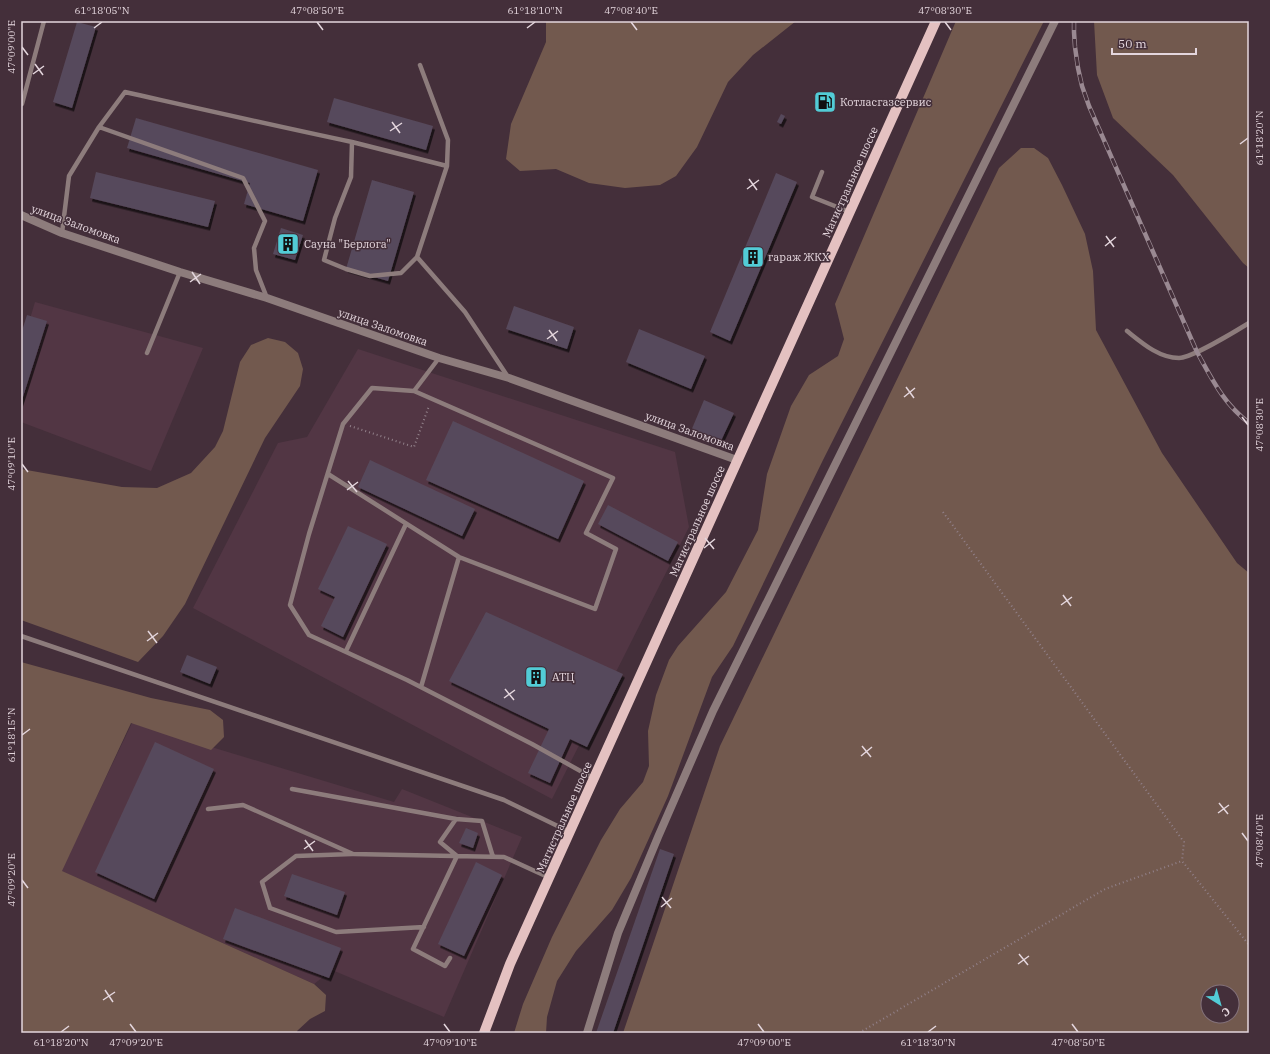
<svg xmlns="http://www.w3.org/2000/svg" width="1270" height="1054" font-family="'IBM Plex Serif',serif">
	<defs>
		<filter id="shadow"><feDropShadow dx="2" dy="3.5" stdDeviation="0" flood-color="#0009"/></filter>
	</defs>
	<rect width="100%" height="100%" fill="#442f3a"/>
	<path fill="#523644" d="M35,302L203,348L151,471L21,422V349Z
		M358,349L675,452L689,527L552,799L193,608L278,443L307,437Z
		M132,723L394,802L402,789L522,837L444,1017L332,970L314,984L61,871Z"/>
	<path fill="#72594e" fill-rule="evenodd" d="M546,21H796L753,55L728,82L697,147L676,176L660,185L625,188L589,183L556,169L520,171L506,159L511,124L546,42Z
		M956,21H1044L823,460L733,646L712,677L668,796L631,878L612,910L576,951L557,981L547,1017L546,1033H514L523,1004L552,937L601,840L620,809L643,782L649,766L648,731L656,695L669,660L678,646L726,592L758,530L767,474L791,406L809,375L838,356L844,339L835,304Z
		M1094,21H1249V268L1243,263L1173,175L1113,118L1097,75Z
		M1021,148H1034L1048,158L1062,185L1085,234L1093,271L1096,330L1162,453L1237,563L1249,573V1033H623L720,746L999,168ZM1208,992H1232V1016H1208Z
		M268,338L285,342L298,353L303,369L300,386L265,438L185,604L163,636L138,662L21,620V469L122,487L157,488L191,473L215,447L223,431L240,362L251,345Z
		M21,662L151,698L210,710L223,720L224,737L211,750L131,723L62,871L314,984L326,995L325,1011L310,1019L297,1031V1033H21Z"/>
	<path fill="#57495b" filter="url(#shadow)" d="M77,22L96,27L72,108L53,102Z
		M334,98L433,126L426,150L327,122Z
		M781,114L785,116L781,124L777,122Z
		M136,118L318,170L303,221L244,204L250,183L127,148Z
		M96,172L215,201L208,227L90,198Z
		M776,173L797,182L730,341L710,332Z
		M372,180L414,192L388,281L346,269Z
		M281,228L303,235L295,260L273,254Z
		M514,306L574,327L567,349L506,329Z
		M27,315L47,321L21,403V334Z
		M639,329L705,356L691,389L626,362Z
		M704,400L734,413L720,443L691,431Z
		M453,421L584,481L558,539L426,480Z
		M370,460L475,509L462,536L358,487Z
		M608,505L678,542L668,561L598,524Z
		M348,526L387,544L343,637L321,626L335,597L318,589Z
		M486,612L623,674L587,747L570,739L550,783L528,773L549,729L449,681Z
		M187,655L217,667L210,684L180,672Z
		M155,742L214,769L154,899L95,872Z
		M466,828L478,833L473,848L459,843Z
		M660,849L674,854L613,1033H596Z
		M476,862L502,875L464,956L438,944Z
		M292,874L345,892L337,915L284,896Z
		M235,908L341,948L329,978L223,939Z"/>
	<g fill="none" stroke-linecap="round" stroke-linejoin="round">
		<path stroke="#92818a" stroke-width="2" stroke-dasharray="1 3" stroke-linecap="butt" d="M350,426L414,447L429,406
			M943,512L1184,842L1182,861
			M859,1033L1105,889L1182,861L1249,945"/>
		<path stroke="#8d7c7c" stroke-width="4.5" d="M420,65L448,140L447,166L417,257L465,312L508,377
			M22,104L44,21
			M99,127L243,178L265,221L254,248L256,270L267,298
			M352,142L447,166
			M822,172L812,197L850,212
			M62,233L69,176L99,127L125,92C201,109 276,126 352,142L351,177L335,218L324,260L346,269L370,276L401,273L417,257
			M1127,331C1142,343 1159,358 1179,358C1191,358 1236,331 1249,323
			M147,353L180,272
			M439,358L414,391L372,388L343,424L309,534L290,605L309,635L407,680L532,744L593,778
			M414,391L613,478L586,533L616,549L595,609L459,557L421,687
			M328,474L459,557
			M21,636L504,800L570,832
			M346,651L406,524
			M292,789L456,819
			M208,809L243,805L353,854L504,857L550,878
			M352,854L296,856L262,882L270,908L336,932L424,927
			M450,958L445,966L413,949L457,856L440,842L456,819L482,821L493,857"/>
		<path stroke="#8d7c7c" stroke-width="8" d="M21,215L62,233L180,272L267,298L439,358L509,378L737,460
			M587,1033L618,933L658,837L713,711L1055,21"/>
		<path stroke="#e4c1c1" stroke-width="10" d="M484,1033L510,964L936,21"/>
		<g stroke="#9a8992" stroke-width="4.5">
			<path id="rail" d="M1074,21V32L1075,47L1078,68L1082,86L1089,106L1197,352C1212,379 1223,403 1249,423"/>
		</g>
		<use href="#rail" stroke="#442f3a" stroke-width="3" stroke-dasharray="9" stroke-linecap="butt"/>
	</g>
	<path fill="none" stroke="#e4d6dd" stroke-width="1.5" d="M317,22L323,30M631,22L637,30M945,22L951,30M94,28L102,22M527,28L535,22M22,47L28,55M35,64L43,75M33,74L44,66M392,122L400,133M390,131L402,123M1240,144L1248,138M749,179L757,190M747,189L759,180M1106,236L1114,247M1105,246L1116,237M192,272L200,284M190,282L201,274M549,330L557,341M547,339L558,331M906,387L914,398M904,397L915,388M1242,417L1248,425M22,464L28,472M348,481L357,492M347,490L358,482M705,538L714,549M704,548L715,539M1063,595L1071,606M1061,605L1072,597M148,631L157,643M147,641L158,633M505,689L514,700M504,698L515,690M22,735L30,729M862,746L871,757M861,756L872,747M1219,803L1228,814M1218,813L1229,805M1242,833L1248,841M305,840L313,851M304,849L315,841M22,880L28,888M662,897L671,908M661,907L672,898M1019,954L1028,965M1018,964L1029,956M105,990L113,1002M103,1000L115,992M130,1024L136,1032M444,1024L450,1032M758,1024L764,1032M1072,1024L1078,1032M61,1032L69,1026M928,1032L936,1026"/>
	<defs>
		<g id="fuel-square" transform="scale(1.15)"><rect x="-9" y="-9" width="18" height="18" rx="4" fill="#52ccd6" stroke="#442f3a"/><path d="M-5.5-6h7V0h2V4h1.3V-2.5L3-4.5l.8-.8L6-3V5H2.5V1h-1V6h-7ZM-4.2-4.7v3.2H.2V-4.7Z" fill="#111"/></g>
		<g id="building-square" transform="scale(1.15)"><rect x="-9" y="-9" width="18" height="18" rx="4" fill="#52ccd6" stroke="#442f3a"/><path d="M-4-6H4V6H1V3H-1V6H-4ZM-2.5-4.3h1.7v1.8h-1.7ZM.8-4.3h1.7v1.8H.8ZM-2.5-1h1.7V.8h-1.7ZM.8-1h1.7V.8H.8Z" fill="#111"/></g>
	</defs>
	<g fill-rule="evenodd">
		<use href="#fuel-square" x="825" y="102"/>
		<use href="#building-square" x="288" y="244"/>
		<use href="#building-square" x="753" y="257"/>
		<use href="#building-square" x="536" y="677"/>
	</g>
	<g text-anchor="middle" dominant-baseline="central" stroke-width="3" stroke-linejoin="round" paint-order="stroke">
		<g font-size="11" fill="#e4d6dd" stroke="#442f3a" text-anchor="start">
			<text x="840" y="102">Котласгазсервис</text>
			<text x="304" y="244">Сауна "Берлога"</text>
			<text x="768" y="257">гараж ЖКХ</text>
			<text x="552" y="677">АТЦ</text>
		</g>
		<g font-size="11" fill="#e4d6dd" stroke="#442f3a">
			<text transform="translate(850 182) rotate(-66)">Магистральное шоссе</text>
			<text transform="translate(76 224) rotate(20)">улица Заломовка</text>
			<text transform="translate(383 327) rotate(19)">улица Заломовка</text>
			<text transform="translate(690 431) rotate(20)">улица Заломовка</text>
			<text transform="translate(697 521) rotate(-66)">Магистральное шоссе</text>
			<text transform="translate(564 817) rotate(-66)">Магистральное шоссе</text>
		</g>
	</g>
	<rect width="1270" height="1054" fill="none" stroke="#442f3a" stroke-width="44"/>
	<g transform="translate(1220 1004) rotate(143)"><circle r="19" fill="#442f3a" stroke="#84727b"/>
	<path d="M0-3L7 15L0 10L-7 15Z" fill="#52ccd6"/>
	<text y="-6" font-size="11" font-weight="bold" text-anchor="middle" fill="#e4d6dd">С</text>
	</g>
	<path d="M1112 48v6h84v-6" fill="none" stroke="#e4d6dd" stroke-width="2"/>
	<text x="1118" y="48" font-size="12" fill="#e4d6dd" stroke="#442f3a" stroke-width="3" paint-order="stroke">50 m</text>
	<rect x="22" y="22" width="1226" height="1010" fill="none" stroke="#e4d6dd" stroke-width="1.5"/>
	<g font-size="10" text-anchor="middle" fill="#e4d6dd">
		<text x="102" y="14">61°18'05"N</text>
		<text x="317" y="14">47°08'50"E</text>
		<text x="535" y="14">61°18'10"N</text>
		<text x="631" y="14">47°08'40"E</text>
		<text x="945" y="14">47°08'30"E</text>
		<text transform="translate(11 47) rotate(-90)" y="4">47°09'00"E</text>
		<text transform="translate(1259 138) rotate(-90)" y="4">61°18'20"N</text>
		<text transform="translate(1259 425) rotate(-90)" y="4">47°08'30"E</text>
		<text transform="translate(11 464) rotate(-90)" y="4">47°09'10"E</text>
		<text transform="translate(11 735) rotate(-90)" y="4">61°18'15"N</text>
		<text transform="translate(1259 841) rotate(-90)" y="4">47°08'40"E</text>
		<text transform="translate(11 880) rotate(-90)" y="4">47°09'20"E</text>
		<text x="61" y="1046">61°18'20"N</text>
		<text x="136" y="1046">47°09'20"E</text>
		<text x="450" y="1046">47°09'10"E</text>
		<text x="764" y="1046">47°09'00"E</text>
		<text x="928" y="1046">61°18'30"N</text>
		<text x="1078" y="1046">47°08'50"E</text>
	</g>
</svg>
